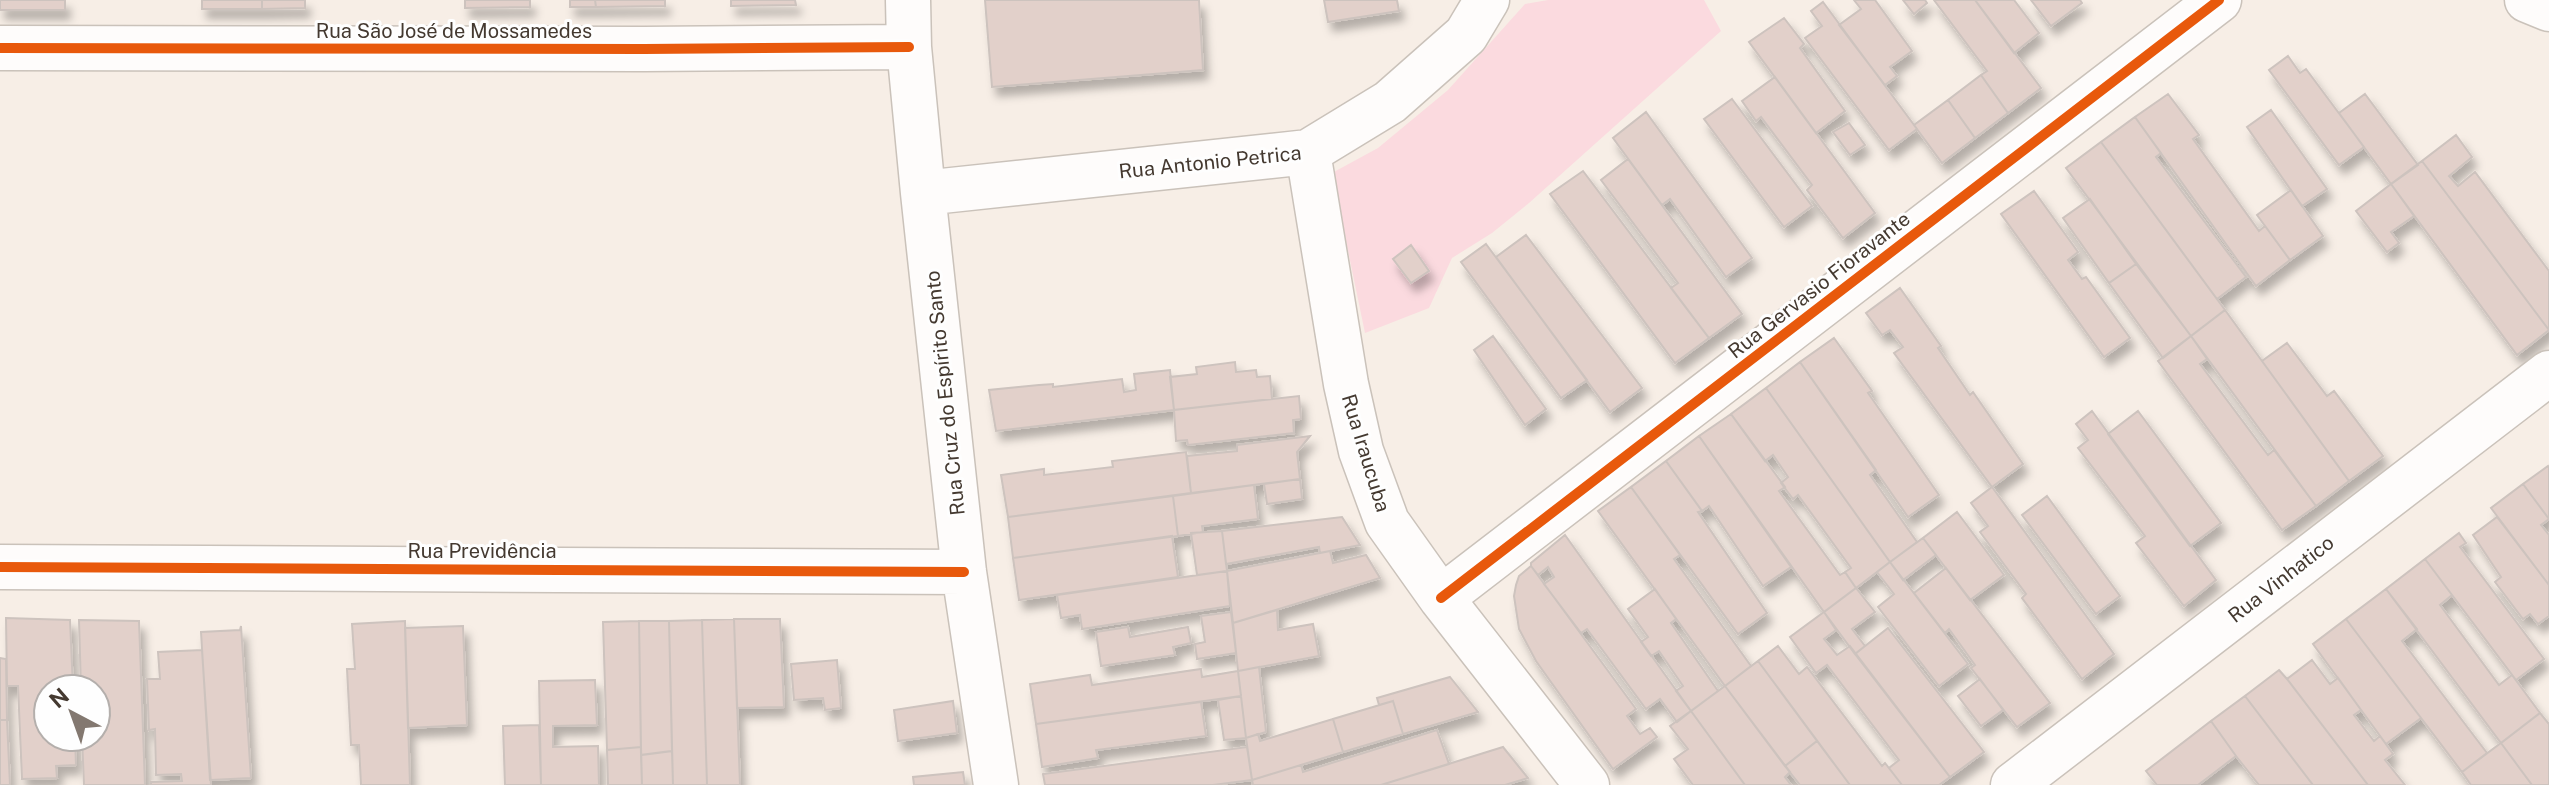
<svg xmlns="http://www.w3.org/2000/svg" width="2549" height="785" font-family="'Public Sans',sans-serif">
	<defs>
		<filter id="shadow"><feDropShadow dx="5" dy="9" stdDeviation="4" flood-color="#0004"/></filter>
	</defs>
	<rect width="100%" height="100%" fill="#f7eee6"/>
	<path fill="#fbdadf" d="M1548,0H1704L1721,31L1529,203L1492,233L1452,258L1429,308L1365,333L1332,173L1378,148L1448,90L1525,4Z"/>
	<path fill="#e2d0ca" stroke="#cdc3be" stroke-width="2" filter="url(#shadow)" d="M0,0H65V10H0Z
		M202,0H262V9H202Z
		M262,0H305V8L262,9Z
		M465,0H530V7L465,8Z
		M570,0H595L596,7H570Z
		M595,0H665V6L596,7Z
		M731,0H795L796,5L731,6Z
		M985,0H1199L1203,70L992,87Z
		M1324,0H1397L1399,11L1328,22Z
		M1854,0H1875L1912,51L1890,67L1897,76L1885,85L1839,25L1861,9Z
		M1903,0H1925L1927,3L1914,14Z
		M1934,0H1975L2041,88L2008,113L1981,75L1987,71Z
		M1975,0H2014L2039,33L2014,53Z
		M2031,0H2080L2082,3L2051,26Z
		M1823,2L1917,129L1889,150L1805,38L1822,26L1811,11Z
		M1784,18L1804,44L1800,48L1845,111L1816,133L1749,42Z
		M2288,56L2300,73L2306,69L2364,147L2339,165L2269,70Z
		M1981,75L2008,113L1975,138L1948,100Z
		M1775,77L1875,213L1843,238L1807,190L1812,185L1761,117L1756,121L1742,101Z
		M2168,94L2199,135L2193,139L2259,231L2265,226L2290,260L2256,286L2135,117Z
		M2365,94L2418,165L2391,184L2339,113Z
		M1732,99L1812,206L1784,227L1704,119Z
		M1948,100L1975,138L1942,163L1914,125Z
		M2271,110L2327,189L2302,206L2247,127Z
		M1646,112L1752,258L1726,277L1670,199L1662,205L1613,138Z
		M2135,117L2161,153L2156,157L2246,277L2217,299L2101,142Z
		M1849,123L1865,145L1850,155L1833,132Z
		M2456,135L2472,157L2449,176L2458,186L2475,172L2549,271V330L2422,161Z
		M2101,142L2225,310L2191,336L2066,168Z
		M1628,159L1742,314L1709,338L1671,288L1678,283L1601,180Z
		M2422,161L2549,330L2517,355L2391,184Z
		M1583,171L1709,338L1675,363L1550,194Z
		M2391,184L2414,216L2391,232L2399,243L2387,252L2356,211Z
		M2291,190L2323,236L2290,260L2257,215Z
		M2034,191L2078,252L2068,260L2082,279L2086,277L2130,338L2104,357L2001,214Z
		M2090,199L2136,264L2109,283L2063,218Z
		M1526,235L1642,388L1610,412L1496,257Z
		M1486,244L1587,380L1561,398L1461,262Z
		M1411,245L1429,271L1411,283L1393,259Z
		M2136,264L2191,336L2163,358L2109,283Z
		M1900,288L1941,346L1938,348L1970,395L1973,392L2023,464L1992,487L1894,353L1903,347L1890,330L1882,335L1866,313Z
		M2225,310L2349,481L2316,506L2191,336Z
		M1493,336L1546,409L1525,425L1474,350Z
		M2191,336L2207,359L2200,364L2268,455L2274,450L2316,506L2282,530L2158,361Z
		M1834,338L1872,391L1868,393L1939,495L1908,517L1800,362Z
		M2287,343L2327,396L2334,391L2383,456L2349,481L2262,361Z
		M1235,362L1236,372L1256,370L1257,377L1270,376L1272,399L1174,410L1170,377L1197,374L1196,367Z
		M1800,362L1876,470L1870,475L1917,542L1890,562L1766,388Z
		M1170,370L1174,410L996,431L989,390L1039,385L1053,384V387L1122,379L1124,392L1136,390L1134,374Z
		M1766,388L1890,562L1856,588L1845,572L1851,568L1798,495L1793,499L1781,483L1788,477L1773,455L1765,461L1731,414Z
		M1299,396L1301,419L1293,420L1294,433L1188,445L1187,440L1176,441L1174,410Z
		M2092,411L2216,580L2184,606L2136,543L2145,536L2078,448L2088,440L2076,424Z
		M2138,411L2221,523L2190,546L2108,434Z
		M1731,414L1785,487L1779,491L1840,575L1845,572L1856,588L1824,612L1699,436Z
		M1310,436L1297,452L1300,479L1191,493L1187,456L1237,451V445Z
		M1699,436L1791,567L1763,586L1709,506L1702,511L1666,461Z
		M1186,452L1191,493L1008,517L1001,475L1044,469V475L1113,467L1112,461Z
		M1666,461L1702,511L1698,512L1767,613L1738,634L1631,487Z
		M2548,466L2549,468V519L2523,484Z
		M1300,479L1302,499L1267,504L1264,484Z
		M2523,484L2549,519L2541,525L2549,535V585L2491,508Z
		M1254,485L1258,519L1202,526L1203,532L1178,536L1173,496Z
		M1631,487L1680,555L1674,559L1751,666L1725,686L1598,511Z
		M1992,487L2114,654L2082,679L2022,598L2026,594L1980,532L1988,526L1971,503Z
		M1173,496L1178,536L1013,558L1008,517Z
		M2047,496L2120,596L2096,614L2022,515Z
		M1957,512L2004,575L1970,600L1923,538Z
		M1342,517L1360,545L1320,553L1319,547L1226,564L1222,531Z
		M2497,517L2549,585V616L2538,624L2530,614L2523,619L2495,582L2501,577L2473,535Z
		M1222,531L1227,571L1197,575L1191,533Z
		M2459,533L2466,543L2460,547L2544,659L2516,680L2425,559Z
		M1565,535L1691,711L1677,722L1660,699L1646,709L1587,629L1581,633L1544,584L1554,577L1548,567L1538,575L1531,566V563Z
		M1172,536L1178,577L1019,600L1013,558Z
		M1923,538L1936,555L1903,580L1890,562Z
		M1330,551L1333,563L1366,555L1380,578L1233,623L1227,571Z
		M2425,559L2452,595L2440,605L2499,685L2512,675L2540,713L2501,743L2386,589Z
		M1890,562L1968,664L1939,686L1878,607L1894,594L1877,572Z
		M1531,566L1636,709L1627,716L1640,734L1650,728L1657,737L1613,769L1536,661L1519,629L1514,596L1516,585L1519,576Z
		M1946,568L2050,703L2017,727L1971,668L1975,665L1949,629L1945,633L1914,593Z
		M1227,571L1230,606L1082,629L1080,615L1061,618L1057,595Z
		M1856,588L1875,612L1852,629L1865,646L1855,654L1824,612Z
		M1655,589L1676,619L1671,623L1718,691L1691,711L1676,691L1683,686L1659,651L1651,656L1641,642L1648,637L1628,609Z
		M2386,589L2417,629L2402,641L2487,753L2462,772L2346,619Z
		M1277,610L1278,630L1313,624L1319,656L1238,671L1233,623Z
		M1231,612L1236,653L1197,659L1195,644L1205,642L1201,616Z
		M1824,612L1836,630L1824,639L1837,655L1850,646L1950,777L1939,785H1902L1889,768L1899,760L1827,665L1816,673L1790,637Z
		M6,618L70,620L73,689H48V737H75L76,765L56,766L57,778L22,779L18,686H7Z
		M734,619L740,785H707L702,620Z
		M734,619H780L784,707L737,708Z
		M2346,619L2421,718L2386,744L2313,644Z
		M79,620L139,621L145,785H84L82,737H96V689H81Z
		M702,620L707,785H673L669,621Z
		M405,621L410,785H361L359,745H351L347,669H355L352,624Z
		M639,621L641,747L607,750L603,622Z
		M639,621H669L672,751L641,755Z
		M241,626L251,778L210,780L201,632L240,630Z
		M463,626L467,725L408,728L405,628Z
		M1128,627L1130,637L1188,627L1191,643L1173,647L1175,655L1101,666L1096,632Z
		M1888,628L1984,752L1950,777L1855,654Z
		M1778,646L1799,674L1807,667L1882,766L1885,763L1902,785H1850L1758,661Z
		M202,650L211,785H151V782L182,781L181,774L156,775L155,729L149,730L147,679H160L158,652Z
		M0,658L6,659L7,720H0Z
		M837,660L841,708L825,710L823,698L794,700L791,664Z
		M2312,660L2330,684L2338,678L2361,710L2354,715L2374,741L2380,736L2393,754L2385,760L2405,785H2368L2287,679Z
		M1758,661L1817,741L1785,766L1725,686Z
		M1259,667L1266,732L1246,738L1238,671Z
		M1201,669L1202,677L1238,671L1241,696L1036,724L1030,684L1090,675L1092,685Z
		M2279,670L2287,679L2368,785H2313L2245,696Z
		M1450,677L1478,712L1403,734L1393,701L1379,705L1377,698Z
		M1980,679L2003,710L1981,726L1958,696Z
		M595,680L597,725L553,726V747L598,746L599,785H541L539,681Z
		M1725,686L1790,772L1785,777L1791,785H1745L1691,711Z
		M1241,696L1246,738L1224,740L1218,700Z
		M2245,696L2313,785H2259L2236,756L2211,721Z
		M953,701L957,733L898,741L894,710Z
		M1393,701L1403,734L1343,752L1333,719Z
		M1201,702L1206,736L1096,750L1098,758L1042,767L1036,724Z
		M1691,711L1745,785H1693L1674,759L1688,749L1670,726Z
		M2540,713L2549,724V785H2532L2501,743Z
		M1333,719L1343,752L1252,780L1246,738L1258,734L1260,741Z
		M0,720H7L10,785H0Z
		M2211,721L2236,756L2198,785H2157L2146,771Z
		M539,725L541,785H505L503,726Z
		M1437,730L1449,764L1381,785H1253L1252,780L1301,765L1303,772Z
		M1817,741L1850,785H1800L1785,766Z
		M2501,743L2532,785H2471L2462,772Z
		M641,747L642,785H608L607,750Z
		M1247,747L1252,780L1213,785H1045L1043,774Z
		M1503,747L1528,778L1505,785H1381Z
		M672,751L673,785H642L641,755Z
		M963,772L965,785H914L913,777Z"/>
	<g fill="none" stroke-linecap="round" stroke-linejoin="round">
		<g stroke="#cac2ba" stroke-width="47">
			<path id="minor" d="M908,0L909,47L923,193L964,572L996,785
				M2527,0L2549,9
				M0,48L644,49L909,47
				M1308,152L1346,384L1361,451L1387,522L1441,598L1587,785
				M923,193L1308,152L1390,102L1466,35L1487,0
				M0,567L964,572
				M1441,598L2219,0
				M2013,785L2549,373"/>
		</g>
		<use href="#minor" stroke="#fefcfb" stroke-width="44"/>
		<g stroke="#fefefe" stroke-width="15">
			<path id="cycleway" d="M0,48L644,49L909,47
				M0,567L964,572
				M1441,598L2219,0"/>
		</g>
		<use href="#cycleway" stroke="#e8590c" stroke-width="10"/>
	</g>
	<g text-anchor="middle" dominant-baseline="central" stroke-width="6" stroke-linejoin="round" paint-order="stroke">
		<g font-size="20" fill="#443930" stroke="#fefefe">
			<text x="454" y="31">Rua São José de Mossamedes</text>
			<text transform="translate(1210 162) rotate(-6)">Rua Antonio Petrica</text>
			<text transform="translate(1819 285) rotate(-38)">Rua Gervasio Fioravante</text>
			<text transform="translate(945 393) rotate(-96)">Rua Cruz do Espírito Santo</text>
			<text transform="translate(1366 453) rotate(73)">Rua Iraucuba</text>
			<text x="482" y="551">Rua Previdência</text>
			<text transform="translate(2281 579) rotate(-38)">Rua Vinhatico</text>
		</g>
	</g>
	<g transform="translate(72 713) rotate(319)"><circle r="38" fill="#fefefe" stroke="#b4afac" stroke-width="2"/>
	<path d="M0-6L14 30L0 20L-14 30Z" fill="#837870"/>
	<text y="-12" font-size="22" font-weight="bold" text-anchor="middle" fill="#443930">N</text>
	</g>
</svg>
